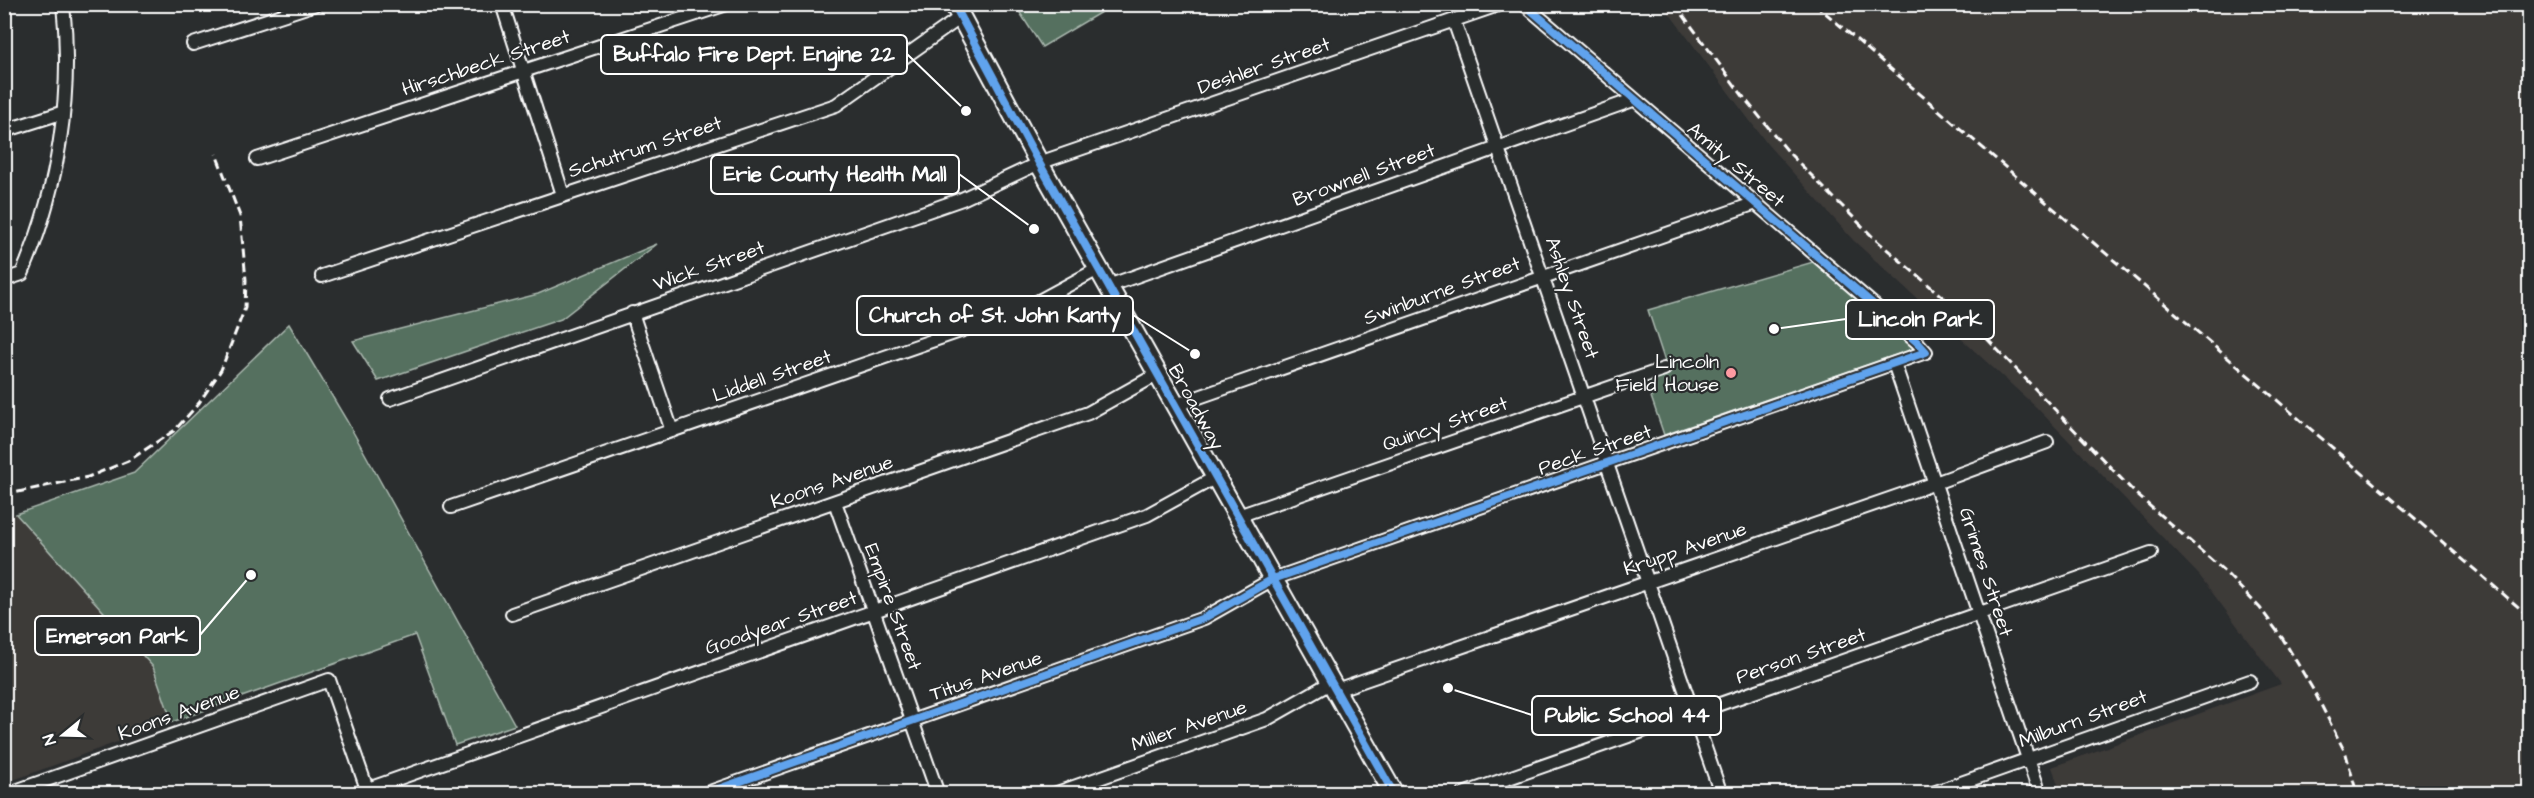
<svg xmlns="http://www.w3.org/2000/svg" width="2534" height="798" font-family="'Architects Daughter',sans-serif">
	<rect width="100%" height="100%" fill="#2a2d2e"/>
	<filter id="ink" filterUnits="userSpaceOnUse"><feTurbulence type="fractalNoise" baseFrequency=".0167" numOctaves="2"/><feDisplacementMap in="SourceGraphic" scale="12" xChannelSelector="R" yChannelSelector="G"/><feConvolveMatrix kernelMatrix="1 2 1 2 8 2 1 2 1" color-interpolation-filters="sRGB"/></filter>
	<g filter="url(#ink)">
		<path fill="#3e3a39" d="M1663,5H2529V793H2061L2052,767L2281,684L2199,575L2036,407L1853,240L1768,145Z
			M16,514L153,667L172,722L5,783L4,519Z"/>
		<path fill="#55705f" stroke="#aab8af" stroke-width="1.5" d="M1015,5H1113L1042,47Z
			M657,244L561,319L378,381L353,341L538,294Z
			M1813,262L1916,348L1664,435L1646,382L1669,374L1648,310Z
			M289,324L347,421L515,725L455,745L415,635L172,722L153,667L16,514L134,473Z"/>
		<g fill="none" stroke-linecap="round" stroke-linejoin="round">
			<g stroke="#fff" stroke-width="16">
				<path id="minor" d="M502,4L563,195
					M1454,21L1721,794
					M193,44L316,4
					M4,131L61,113
					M257,159L727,4
					M322,276L836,105L961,17
					M4,280L22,274C58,191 73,95 63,4
					M1108,286L1633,100
					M632,313L672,431
					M1894,363L2040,794
					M390,399L962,199L1039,163L1501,4
					M1176,405L1756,203
					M835,502L938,794
					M451,507L1024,309L1098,269
					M1238,516L1664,369
					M512,614L1088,413L1158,374
					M1336,690L1927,486L2047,442
					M7,794L329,680L367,789
					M354,794L1147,515L1216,477
					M704,794L1204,618L1273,579L1926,352L1917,342L1524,4
					M1054,794L1267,719L1332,682
					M1463,794L2151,553
					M1930,794L2250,681"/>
			</g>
			<g stroke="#fff" stroke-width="22">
				<path id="primary" d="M954,4L1039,163L1394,794"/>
			</g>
			<use href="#minor" stroke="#2a2d2e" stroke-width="12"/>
			<use href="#primary" stroke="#2a2d2e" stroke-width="18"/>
			<path stroke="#fff" stroke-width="3" stroke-dasharray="9 4.5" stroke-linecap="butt" d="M1675,4L1745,99L1791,155L1875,239L1966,317L2136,494L2223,570L2260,608L2283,639L2315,693L2346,754L2357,794
				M1815,4L2530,617
				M4,495L88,477L128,461L175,430L199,403L221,370L245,308L246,280L240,216L216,154"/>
			<g stroke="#2a2d2e" stroke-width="11">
				<path id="cycleway" d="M954,4L1039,163L1394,794
					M704,794L1204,618L1273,579L1926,352L1917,342L1524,4"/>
			</g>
			<use href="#cycleway" stroke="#60a3ed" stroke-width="8"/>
		</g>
	</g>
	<circle fill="#ff9aa2" stroke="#2a2d2e" stroke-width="2" cx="1731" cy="373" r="6"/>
	<g text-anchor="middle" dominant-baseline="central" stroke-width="4.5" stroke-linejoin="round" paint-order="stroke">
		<g font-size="20" fill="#fff" stroke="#2a2d2e">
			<text transform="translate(486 63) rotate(-18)">Hirschbeck Street</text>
			<text transform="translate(1264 66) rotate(-19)">Deshler Street</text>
			<text transform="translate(645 147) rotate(-18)">Schutrum Street</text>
			<text transform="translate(1736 165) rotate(40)">Amity Street</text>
			<text transform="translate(1364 175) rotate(-20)">Brownell Street</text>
			<text transform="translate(709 266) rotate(-19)">Wick Street</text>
			<text transform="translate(1442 291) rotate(-20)">Swinburne Street</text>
			<text transform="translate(1572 298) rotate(71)">Ashley Street</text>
			<text transform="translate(772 376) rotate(-19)">Liddell Street</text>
			<text transform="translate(1196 407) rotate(61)">Broadway</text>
			<text transform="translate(1445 424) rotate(-19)">Quincy Street</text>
			<text transform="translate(1595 450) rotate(-19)">Peck Street</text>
			<text transform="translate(832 482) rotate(-19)">Koons Avenue</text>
			<text transform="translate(1685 549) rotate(-19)">Krupp Avenue</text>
			<text transform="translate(1986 572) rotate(72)">Grimes Street</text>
			<text transform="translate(893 607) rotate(70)">Empire Street</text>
			<text transform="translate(781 623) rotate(-19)">Goodyear Street</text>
			<text transform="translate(1801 656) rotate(-19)">Person Street</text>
			<text transform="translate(986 676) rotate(-19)">Titus Avenue</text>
			<text transform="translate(179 713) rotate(-20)">Koons Avenue</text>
			<text transform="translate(2083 719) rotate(-20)">Milburn Street</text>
			<text transform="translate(1189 726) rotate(-19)">Miller Avenue</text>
		</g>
		<g font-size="20" fill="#fff" stroke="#2a2d2e" text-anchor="end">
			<text x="1719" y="362">Lincoln<tspan x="1719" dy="23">Field House</tspan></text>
		</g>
	</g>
	<path fill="none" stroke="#fff" stroke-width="2" d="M966 111L907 54M1034 229L959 174M1195 354L1133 315M1774 329L1846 319M251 575L200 635M1448 688L1532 715"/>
	<g fill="#fff" stroke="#2a2d2e" stroke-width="2">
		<circle cx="966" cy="111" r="6"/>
		<circle cx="1034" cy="229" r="6"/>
		<circle cx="1195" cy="354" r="6"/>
		<circle cx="1774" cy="329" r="6"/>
		<circle cx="251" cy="575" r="6"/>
		<circle cx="1448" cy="688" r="6"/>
	</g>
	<g fill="#2a2d2e" stroke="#fff" stroke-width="2">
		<rect x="601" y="35" width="306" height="39" rx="6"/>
		<rect x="711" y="155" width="248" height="39" rx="6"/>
		<rect x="857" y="296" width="276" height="39" rx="6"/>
		<rect x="1846" y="300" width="148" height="39" rx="6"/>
		<rect x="35" y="616" width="165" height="39" rx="6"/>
		<rect x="1532" y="696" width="189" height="39" rx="6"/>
	</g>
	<g font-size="21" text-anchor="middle" font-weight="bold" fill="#fff">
		<text x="754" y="61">Buffalo Fire Dept. Engine 22</text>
		<text x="835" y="181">Erie County Health Mall</text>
		<text x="995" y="322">Church of St. John Kanty</text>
		<text x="1920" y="326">Lincoln Park</text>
		<text x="117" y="643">Emerson Park</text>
		<text x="1627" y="722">Public School 44</text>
	</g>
	<rect width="2534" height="798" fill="none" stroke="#2a2d2e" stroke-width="24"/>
	<rect x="12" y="12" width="2510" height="774" fill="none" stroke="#fff" stroke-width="2" filter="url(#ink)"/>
	<g transform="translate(63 735) rotate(251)" stroke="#2a2d2e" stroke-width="4.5" paint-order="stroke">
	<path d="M0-4.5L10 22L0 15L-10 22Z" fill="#ffffff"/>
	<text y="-9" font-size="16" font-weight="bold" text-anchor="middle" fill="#ffffff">N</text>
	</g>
</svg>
